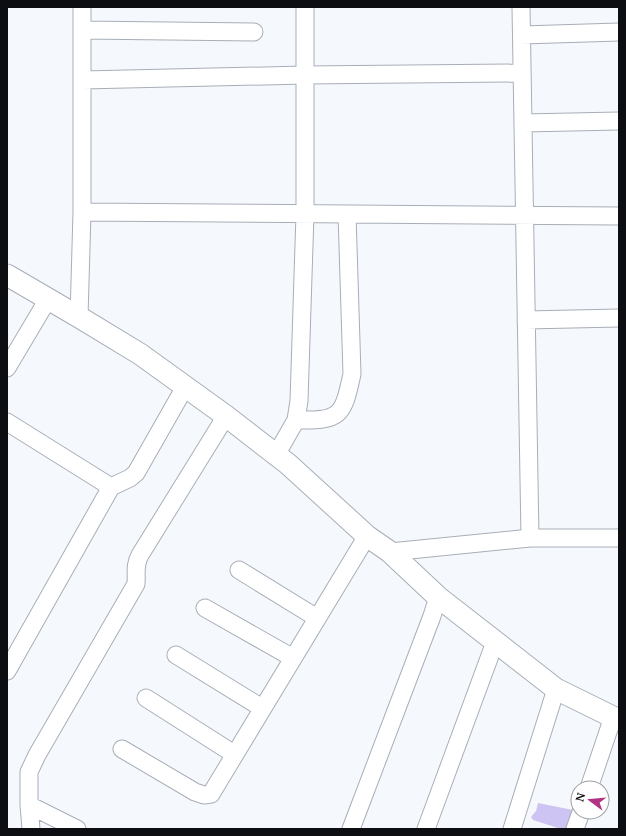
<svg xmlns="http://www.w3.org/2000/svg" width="626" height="836" font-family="'Noto Serif',serif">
	<rect width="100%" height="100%" fill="#f5f9fe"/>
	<path fill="#cec4f4" d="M538,803L573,810L566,829H561L533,820L531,817L536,811Z"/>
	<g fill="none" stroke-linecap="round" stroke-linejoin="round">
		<g stroke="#a8aeb7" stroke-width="19">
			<path id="minor" d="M83,30L254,32
				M522,35L619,32
				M83,80L305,75L522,73
				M523,123L619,121
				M82,212L619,216
				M79,317L82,212V7
				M526,320L619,318
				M7,368L48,299
				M296,420C341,421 343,416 352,374L347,214
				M7,422L111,487L7,671
				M276,455L296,420L299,401L305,214V7
				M111,487L130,478L136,473L185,387
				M530,538H619
				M390,552L530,538L521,7
				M239,570L317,618
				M205,608L293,658
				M176,655L262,708
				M146,698L234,754
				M122,749L195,792L204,795L211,794L367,536
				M589,788L613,717
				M29,805L77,829
				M31,829L29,805V772L37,755L136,584C137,573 134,566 140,555L226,416
				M351,829L432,616L438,597
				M426,829L495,642
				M512,829L556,689
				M575,829L581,812"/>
		</g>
		<g stroke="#a8aeb7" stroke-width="23">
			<path id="tertiary" d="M7,275L79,317L140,354L226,416L288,464L367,536L390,552L438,597L556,689L619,720"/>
		</g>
		<use href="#minor" stroke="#fff" stroke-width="17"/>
		<use href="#tertiary" stroke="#fff" stroke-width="21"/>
	</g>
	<rect width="626" height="836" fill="none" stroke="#0c0e11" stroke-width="16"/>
	<g transform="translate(590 800) rotate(286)"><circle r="19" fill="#ffffff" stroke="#9e9fa0"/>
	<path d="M0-3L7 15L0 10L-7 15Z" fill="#b13383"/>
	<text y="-6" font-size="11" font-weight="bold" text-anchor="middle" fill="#0c0e11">N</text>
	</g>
</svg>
